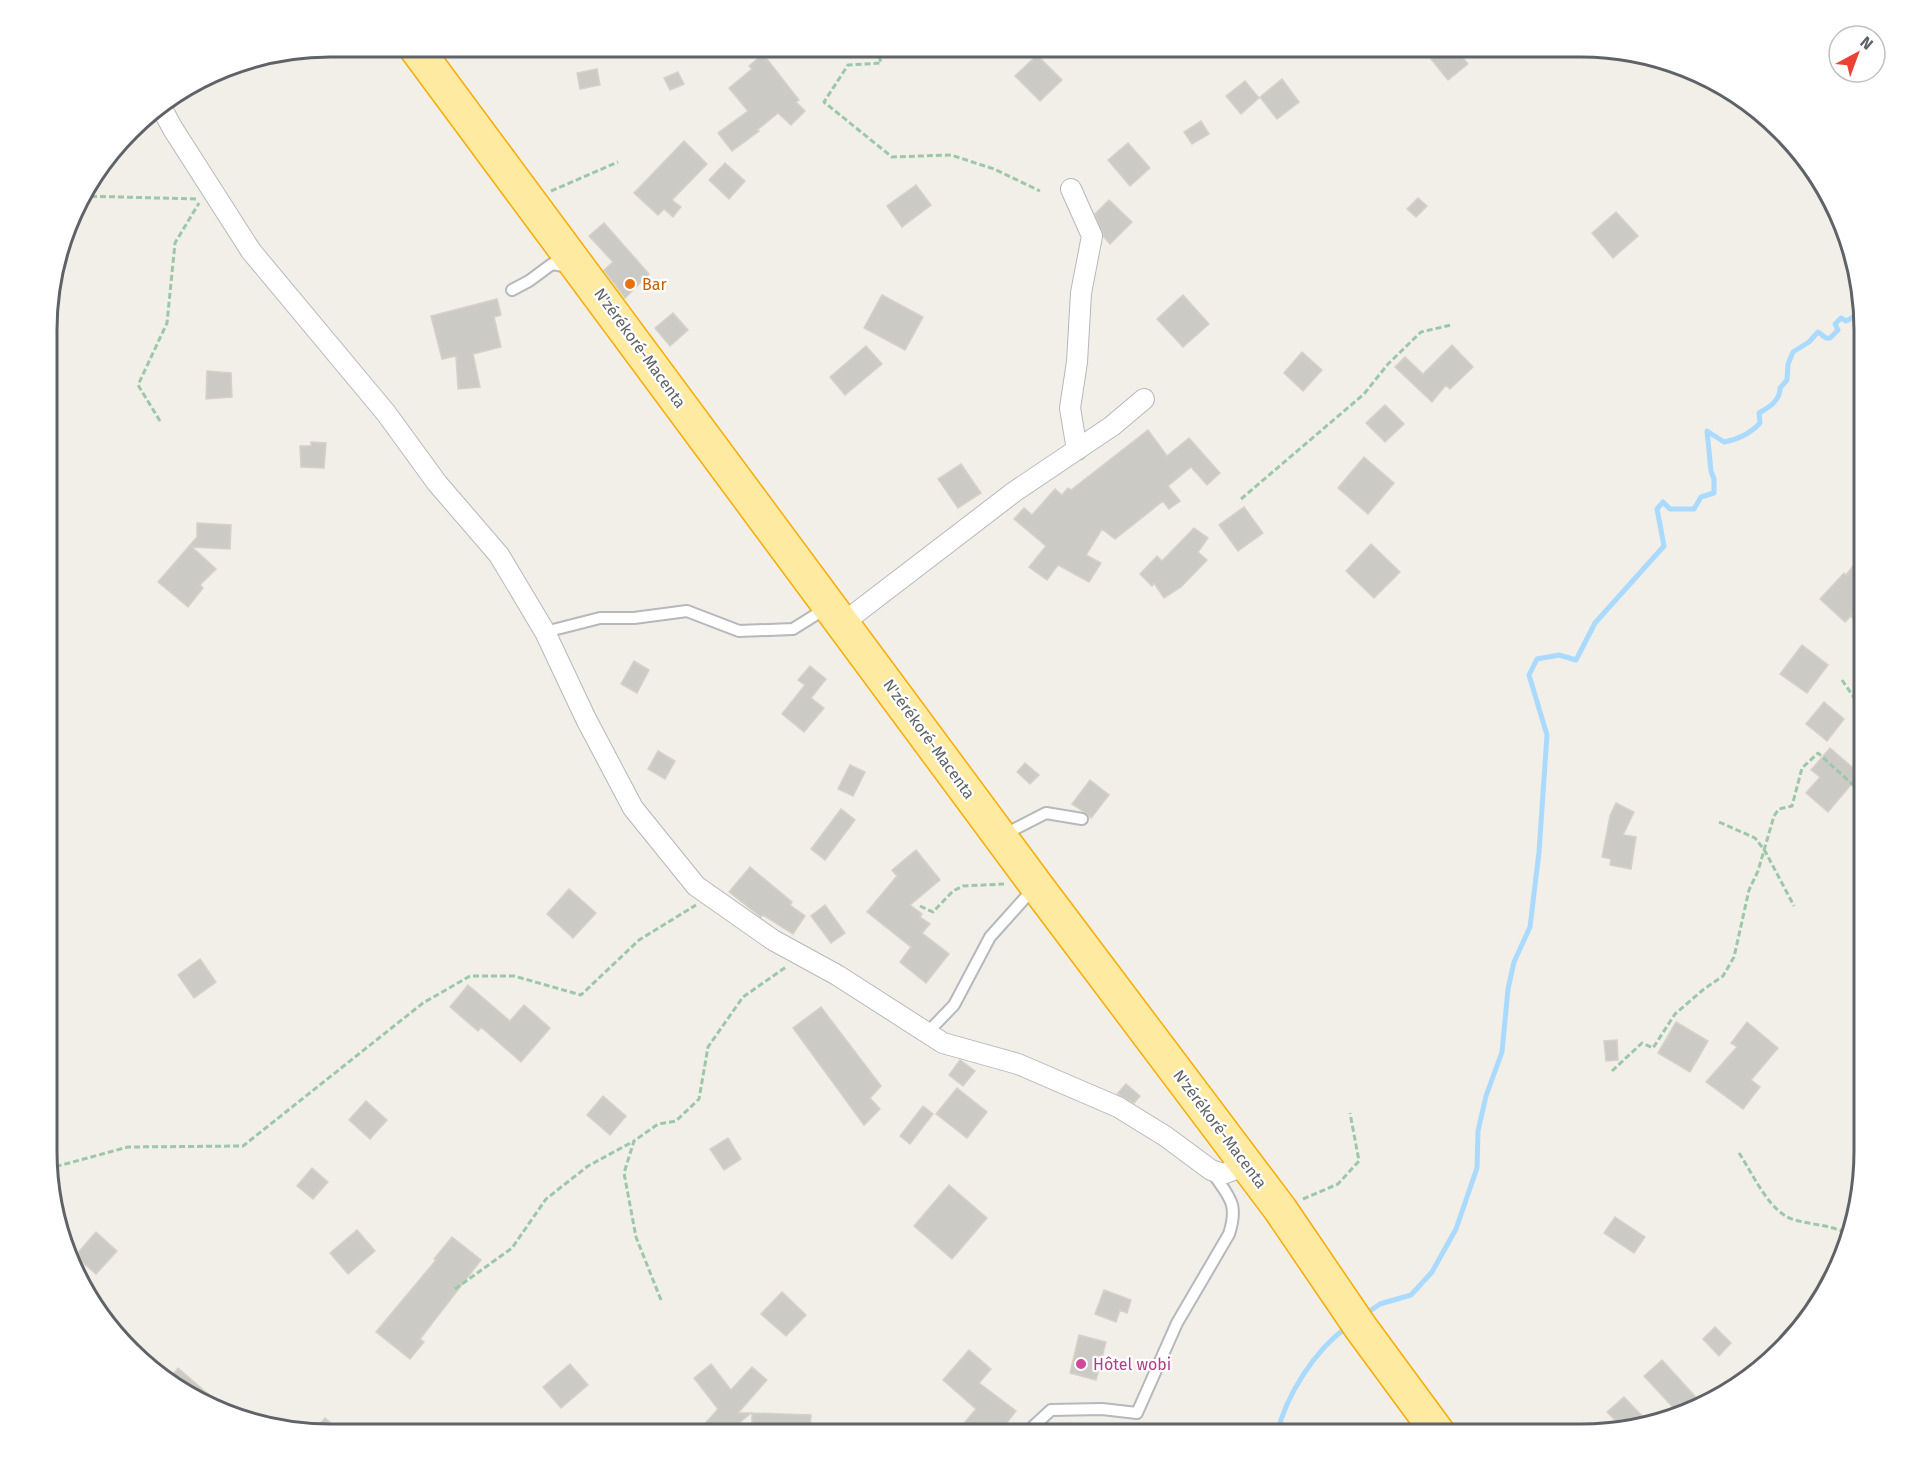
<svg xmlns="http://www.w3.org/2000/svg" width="1911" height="1481" font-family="'Fira Sans',sans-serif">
	<rect width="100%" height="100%" fill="#f1efe8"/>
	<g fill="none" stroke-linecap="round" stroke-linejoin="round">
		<path stroke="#aadaff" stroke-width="5" d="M1364,1315L1380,1304L1411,1295L1432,1272L1456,1229L1477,1168L1478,1131L1486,1096L1502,1052L1508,989L1514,962L1530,927L1539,852L1547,735L1529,675L1537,659L1559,655L1576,660L1595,623L1664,546L1657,509L1663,502L1670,509H1694L1701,497L1714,493V479L1711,471L1707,431L1724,442C1737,440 1751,433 1760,423L1759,413C1769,407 1780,401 1780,388L1787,380L1788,364L1793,352L1809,342L1818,332L1826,338H1830L1838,330L1835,324L1841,318L1846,321L1857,315L1859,305
			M1277,1434C1286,1395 1315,1350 1347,1327"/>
	</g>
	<path fill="#cccac5" stroke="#d6d1c6" stroke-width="1.5" d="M1436,47H1454L1468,64L1448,80L1427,54Z
		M763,54L799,100L796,102L805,111L791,125L778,113L757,130L759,131L732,151L718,133L748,111L729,88L752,69L749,66Z
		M1037,55L1062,80L1040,101L1015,76Z
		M597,69L600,85L580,89L577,73Z
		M678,72L684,84L670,90L664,78Z
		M1282,79L1299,102L1277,119L1260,97Z
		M1245,81L1259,98L1241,114L1226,96Z
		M1201,121L1209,134L1192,144L1184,132Z
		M684,141L707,164L672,200L681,207L673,217L664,209L658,215L634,193Z
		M1128,143L1150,168L1130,186L1108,160Z
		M725,163L745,181L729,199L709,180Z
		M916,185L931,205L902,227L887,206Z
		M1418,198L1427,206L1416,217L1407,209Z
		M1109,200L1132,222L1110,244L1104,237L1095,214Z
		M1616,212L1638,236L1613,258L1592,233Z
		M604,223L649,274L625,298L604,270L613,262L589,236Z
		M882,295L923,317L905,350L864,328Z
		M1183,295L1209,324L1183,347L1157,319Z
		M497,299L501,315L494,317L501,347L473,354L480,387L458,389L456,356L442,359L431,316Z
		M673,313L688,330L670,346L655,328Z
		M1452,345L1473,367L1450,389L1446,385L1432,402L1395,367L1405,357L1423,374Z
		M866,346L882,364L845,395L830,377Z
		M1302,352L1322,370L1303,391L1284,373Z
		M207,371L231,373L232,397L206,399Z
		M1385,405L1404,424L1385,442L1366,423Z
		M1148,430L1167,456L1189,438L1220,473L1207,485L1191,467L1168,486L1180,501L1169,509L1163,501L1115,539L1102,529L1086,555L1101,563L1089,582L1058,565L1047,580L1029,567L1046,546L1014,519L1024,508L1032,515L1055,489L1062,495L1068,488L1071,490Z
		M311,442L326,443L324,468L301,467L300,446H311Z
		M1364,457L1394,483L1368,514L1338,488Z
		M961,464L981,493L958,508L938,479Z
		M1244,507L1263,533L1238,551L1219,525Z
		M197,523L231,525L230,549L192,547L216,569L200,585L203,588L188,607L158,582L197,537Z
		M1194,528L1208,538L1198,552L1207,560L1181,587L1164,598L1154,583L1152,586L1140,574L1157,556L1162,561Z
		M1371,544L1400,572L1374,598L1346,571Z
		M1864,552V618H1852V615L1845,622L1820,599L1844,573L1846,575Z
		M1802,645L1828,665L1807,693L1780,674Z
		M634,661L649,670L637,693L621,684Z
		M810,666L826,679L811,698L824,708L804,732L782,714L805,685L798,680Z
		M1824,702L1844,719L1827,741L1806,724Z
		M1830,748L1860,774L1828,812L1806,793L1820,777L1811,770Z
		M658,751L675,761L665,779L648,769Z
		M1025,763L1039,775L1030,784L1017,772Z
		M850,765L865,772L853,796L838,789Z
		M1090,780L1109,795L1091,818L1086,813L1072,804Z
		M1616,803L1634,812L1623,835L1636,837L1631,869L1610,865L1611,859L1602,857L1610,816Z
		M841,809L855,820L825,860L811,849Z
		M916,850L940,880L910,905L922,914L920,917L930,924L922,933L949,954L926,983L900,962L911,947L867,912L897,876L892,870Z
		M750,867L792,902L790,905L805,916L793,934L763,915L761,917L729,892Z
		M569,889L596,913L573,938L547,914Z
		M825,905L845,933L831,943L811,916Z
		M200,959L216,982L194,998L178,975Z
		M468,985L510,1021L524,1005L550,1028L521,1062L481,1027L478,1031L450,1007Z
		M821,1007L881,1086L870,1098L880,1109L864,1125L793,1028Z
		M1676,1022L1708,1041L1690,1072L1658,1053Z
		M1747,1022L1778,1048L1751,1080L1760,1087L1743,1109L1706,1082L1737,1047L1731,1043Z
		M1617,1040L1618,1060L1606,1061L1604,1041Z
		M960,1060L975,1071L963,1086L949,1075Z
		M1126,1084L1140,1096L1134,1103L1117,1094Z
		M957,1088L987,1112L967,1138L936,1114Z
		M603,1096L626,1116L610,1135L587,1115Z
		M366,1101L387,1120L370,1139L349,1120Z
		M923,1106L933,1114L910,1144L900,1136Z
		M728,1138L741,1159L724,1170L710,1149Z
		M312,1168L328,1182L313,1199L297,1186Z
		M949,1185L987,1218L952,1259L914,1226Z
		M1615,1217L1645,1237L1634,1253L1604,1233Z
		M357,1230L375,1251L348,1274L330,1253Z
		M96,1232L117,1251L96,1274L75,1256Z
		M452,1237L481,1260L420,1339L424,1342L410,1359L376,1332L436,1260L434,1259Z
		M1104,1290L1131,1300L1127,1313L1120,1310L1116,1322L1095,1314Z
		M782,1292L806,1315L786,1336L761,1314Z
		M1715,1327L1731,1343L1719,1356L1703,1339Z
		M1079,1335L1106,1342L1096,1380L1070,1373Z
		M969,1350L991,1369L979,1383L1016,1411L998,1434H955L976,1409L943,1380Z
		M1662,1360L1702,1404L1690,1413L1680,1415L1644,1376Z
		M570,1364L588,1385L561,1408L543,1387Z
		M711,1364L731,1390L752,1367L767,1380L738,1413H751L726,1434H696L718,1409L694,1378Z
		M178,1368L215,1400L211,1406L169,1380Z
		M1624,1397L1647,1421L1621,1426L1607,1412Z
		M752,1413L811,1415L810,1429L752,1428Z
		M325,1418L343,1434H311Z"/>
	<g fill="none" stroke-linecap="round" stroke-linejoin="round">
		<g stroke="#b5b8bc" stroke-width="14">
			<path id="service" d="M512,290L529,281L552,264L569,267
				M545,632L600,618H634L687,611L739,631L793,629L828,607
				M1003,835L1046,813L1082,819
				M927,1033L954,1005L990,937L1034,888
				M1025,1434L1051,1410L1102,1409L1137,1413L1177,1323L1229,1234C1239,1203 1229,1197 1212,1172"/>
		</g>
		<g stroke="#b5b8bc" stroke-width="22">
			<path id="minor" d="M161,107L173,129L251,251L386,413L437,483L499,555L545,632L586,719L633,808L696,886L773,940L837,975L943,1043L1018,1064L1118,1107L1165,1136L1211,1170L1223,1174L1231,1171L1244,1161
				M1071,189L1092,236L1081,293L1077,362L1070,408L1077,450
				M843,623L1014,492L1112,426L1144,399"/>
		</g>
		<g stroke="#f9ab00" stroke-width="36">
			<path id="trunk" d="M415,47L1036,885L1280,1209L1361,1328L1439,1434"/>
		</g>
		<path stroke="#9cc7a9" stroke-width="3" stroke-dasharray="6 3" stroke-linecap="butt" d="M877,47L881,63L848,65L824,102L892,157L951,155L994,169L1040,191
			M551,191L618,162
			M82,196L197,199
			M160,421L138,385L167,323L175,243L199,203
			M1241,499L1364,394L1388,364L1421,332L1451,325
			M1842,680L1864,712
			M1719,822L1755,838L1765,851L1794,906
			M920,906L933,912L953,891L963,886L1004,884
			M1612,1071L1642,1043L1653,1048L1675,1014L1704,989L1723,976L1734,957L1749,890L1758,871L1774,816L1779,809L1792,806L1802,768L1818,753L1862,793L1864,797
			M1739,1153C1753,1174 1770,1214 1795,1220C1813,1225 1831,1225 1849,1234
			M47,1169L128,1147L243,1146L423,1003L470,976H514L581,995L639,940L696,905
			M1303,1199L1338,1184L1359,1161L1350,1113
			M455,1289L512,1248L546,1199L588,1166L634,1141
			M661,1300L636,1237L624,1173L634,1141L658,1124L676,1121L699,1099L708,1047L743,997L786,967"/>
		<use href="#service" stroke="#fff" stroke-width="10"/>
		<use href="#minor" stroke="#fff" stroke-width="20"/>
		<use href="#trunk" stroke="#feeaa1" stroke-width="33"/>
	</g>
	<circle fill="#e8710a" stroke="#fff" stroke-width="2" cx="630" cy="284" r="6"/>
	<circle fill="#d1479c" stroke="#fff" stroke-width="2" cx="1081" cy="1364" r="6"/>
	<g text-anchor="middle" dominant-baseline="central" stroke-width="4.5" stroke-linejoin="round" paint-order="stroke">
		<g font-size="16" fill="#c56008" stroke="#fff" text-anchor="start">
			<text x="642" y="284">Bar</text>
		</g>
		<g font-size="16" fill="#5f6368" stroke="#fff">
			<text transform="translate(640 348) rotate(54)">N'zérékoré-Macenta</text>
			<text transform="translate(929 739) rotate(54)">N'zérékoré-Macenta</text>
			<text transform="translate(1220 1129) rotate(53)">N'zérékoré-Macenta</text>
		</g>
		<g font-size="16" fill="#b23c85" stroke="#fff" text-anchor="start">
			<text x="1093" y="1364">Hôtel wobi</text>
		</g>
	</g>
	<path d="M0 0H1911V1481H0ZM330 57H1581A273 273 0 0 1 1854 330V1151A273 273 0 0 1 1581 1424H330A273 273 0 0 1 57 1151V330A273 273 0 0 1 330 57Z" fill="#fff" fill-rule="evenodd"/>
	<path fill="none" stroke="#5f6368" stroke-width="3" d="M330 57H1581A273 273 0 0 1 1854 330V1151A273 273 0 0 1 1581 1424H330A273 273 0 0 1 57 1151V330A273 273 0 0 1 330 57Z"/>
	<g transform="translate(1857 54) rotate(41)"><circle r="28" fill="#ffffff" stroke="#bfc1c3" stroke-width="1.5"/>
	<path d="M0-4.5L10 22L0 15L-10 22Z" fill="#ea4335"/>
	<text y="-9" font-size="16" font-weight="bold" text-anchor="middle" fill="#5f6368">N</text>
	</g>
</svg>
